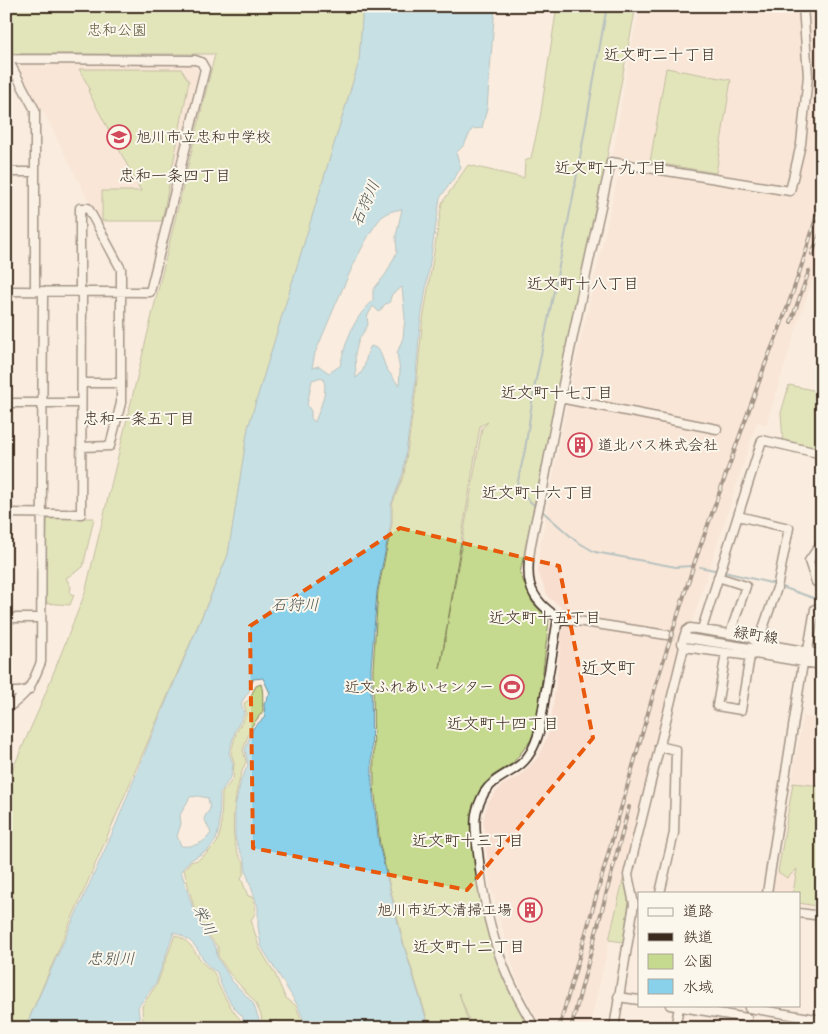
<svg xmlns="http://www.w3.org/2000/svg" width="828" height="1034" font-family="Sriracha,'Klee One',sans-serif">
	<rect width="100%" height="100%" fill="#faecdf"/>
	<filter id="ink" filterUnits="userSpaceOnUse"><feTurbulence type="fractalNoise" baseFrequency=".02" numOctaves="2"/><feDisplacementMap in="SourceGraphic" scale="10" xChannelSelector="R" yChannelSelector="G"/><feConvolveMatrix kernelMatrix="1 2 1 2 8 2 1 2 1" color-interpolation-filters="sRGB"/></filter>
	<g filter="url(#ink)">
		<path fill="#f8decf" d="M640,6H822V255L801,313L766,425L757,422L691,625L685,624L678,647L589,1028H543L526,998L516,976L491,888L483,820L488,802L502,785L519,777L539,756L550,729L565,610L548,597L538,572L539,553L570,387L622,158L613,155L630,52Z
			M21,64L193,65L198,71L163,221H99L43,111L40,109L19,68Z
			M803,716L822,719V909L799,906V893H773Z"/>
		<path fill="#c6da8f" stroke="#808256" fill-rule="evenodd" d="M6,6H363L359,62L248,428L228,555L25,1028H6V784L40,707L85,593L215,54H18L9,52L6,49Z
			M557,6H636L607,157L520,573L532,602L549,620L537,721L531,740L513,763L492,776L484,787L474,807L478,883L487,929L502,972L516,1004L532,1028H472L459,993L470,1028H465L463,1026L456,1028H430L403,941L380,845L374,785L373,669L378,591L392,524V505L404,474L416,389L422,326L442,203L468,165L524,178L525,161L531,158L540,118ZM488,422L482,428L440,669L480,426Z
			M666,68L731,80L716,173L650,162Z
			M79,69H181L189,81L162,221H102V191H141L88,91L90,89Z
			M789,385L822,392V451L783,443L781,413Z
			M47,518H94L83,567L66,578L71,587L70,593L74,595L70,605L45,603Z
			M261,684C264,694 262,701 263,711L251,727L243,750L246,762C235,783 225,846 244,862V873L241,878L248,896L253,897C256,906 257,912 251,920L259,947L275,974L285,997L296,1006L305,1028H286L276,1020L263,1028L261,1015L255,1002L229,973L218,956V947L205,931L200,917L194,908L184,870L190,862L198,860L209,851L217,843L221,829L222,793L233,779L234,763L231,753L236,733L246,714L244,703L248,701L256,686Z
			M793,783L822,786V907L799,903V893H793L797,869L787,878L778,872Z
			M624,876L629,904L623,942L609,940Z
			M175,935C193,942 193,952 205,965C207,968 212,970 214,973C216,976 217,981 218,984C226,1000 236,1019 250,1028H141L143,1024L142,1006L157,984Z"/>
		<path fill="#89d1ea" stroke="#6a8e98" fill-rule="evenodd" d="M363,6H495L487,108L482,128L472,129L464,145L456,153L461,168L440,198L420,326L415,386L403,473L391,505V523L377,591L371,668L372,785L379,845L402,940L429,1028H307L298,1006L261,946L258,926V907L246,872L245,861L238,847L235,837V807L241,780L248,765L245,750L253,728L265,717L264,704L270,693L263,678L253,679L249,691L241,703L244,714L235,731L229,753L233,764L231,777L220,793L219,828L216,840L208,850L189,861L181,871L193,909L198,916L203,931L216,947L217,957L232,981L253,1003L262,1028H252V1026L243,1022V1017C229,1004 222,989 217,972C203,965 204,957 195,946C189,939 183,936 174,932L156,983L138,1007L140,1023L137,1028H25L115,827L150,740L228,555L248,428L359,62ZM402,209L396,236L397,252L386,274L373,290V301C353,318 346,341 340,366L329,373L319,366L312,368L315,353C327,327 366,224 387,213C391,211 397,210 402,209ZM402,287L405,318L403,338L397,353L400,371L399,386L386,368L379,349L371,346C363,357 369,368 356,378L355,354L359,339L368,325L367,317L373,306L379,312L385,304L389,303L392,294ZM322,377C330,388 319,410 315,422L311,419V411L307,405L312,380ZM198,796L208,798L210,809L204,818L211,833C204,844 194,847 181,846L177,836L181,824L180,815L190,797Z"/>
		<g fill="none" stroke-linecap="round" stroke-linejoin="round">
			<path stroke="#6a8e98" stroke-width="2" d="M536,507L520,492L517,485L525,450L534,389L572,202L607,6
				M542,511L576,541L595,552L676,567L691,566
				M700,567L719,571
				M724,572L775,584
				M779,586L822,601"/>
			<path stroke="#d4c5b8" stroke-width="8" stroke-dasharray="8 4" stroke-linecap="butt" d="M667,635L686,638"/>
			<g stroke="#3b2a1e" stroke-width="11">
				<path id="minor" d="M7,58L35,110V291
					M6,59L195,60L201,62L205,69L150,292L6,291
					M6,172H35
					M80,291V208H88L121,269V403L110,446L81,447
					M82,383H121
					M560,398L717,429
					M6,403H81
					M6,513L81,514L82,291
					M738,516L789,528L778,583
					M822,542L809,561L816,582L822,578
					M718,577L746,586L730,634
					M6,618H41
					M702,629L762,440L822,454
					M667,635L558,618C546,609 534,600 530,584C524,562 537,517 542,494C562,383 586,272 611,162L790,191L801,144L808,76L803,6
					M686,638L822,659
					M758,643L777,588
					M684,647L750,656L755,654L822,665
					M808,650L815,609
					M726,653L717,706L741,710L750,656
					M6,692H19L30,689
					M6,709C29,693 31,687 41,662L43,291
					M659,746L676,750L674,833L660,893
					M767,893L803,663
					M799,913L822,916
					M618,997L639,1000
					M670,1005L747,1018
					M749,1008L822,1020
					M535,1028C525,1011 516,995 508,977C491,938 482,894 478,852C476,839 474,826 476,814C477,807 481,799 484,793C492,780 506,775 517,767C529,759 535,746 539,732L558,618
					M614,1028L634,904L628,875L684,647L682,643L686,631L690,628L749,637L758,643L822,654
					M675,1028L679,1007"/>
			</g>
			<use href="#minor" stroke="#fbf7ec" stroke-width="8"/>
			<g stroke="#3b2a1e" stroke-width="4">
				<path id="rail" d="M812,254L822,229
					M791,322L809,271
					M559,1028L657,681L694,564L766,362C789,308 807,252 822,196
					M571,1028L629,807"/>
			</g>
			<use href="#rail" stroke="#fbf7ec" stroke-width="2" stroke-dasharray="5.5" stroke-linecap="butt"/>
		</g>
	</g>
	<path d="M0 0H828V1034H0ZM400,528L559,566L593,738L467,890L253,848L250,626Z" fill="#faecdf" fill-opacity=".55" fill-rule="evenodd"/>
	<path fill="none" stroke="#e8590c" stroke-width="4" stroke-dasharray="10 6" stroke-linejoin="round" d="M400,528L559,566L593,738L467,890L253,848L250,626Z"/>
	<defs>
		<g id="school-ring" transform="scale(1.25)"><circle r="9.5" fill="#fbf7ec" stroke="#d1495b" stroke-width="1.5"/><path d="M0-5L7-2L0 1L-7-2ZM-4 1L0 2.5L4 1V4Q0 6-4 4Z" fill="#d1495b"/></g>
		<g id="building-ring" transform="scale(1.25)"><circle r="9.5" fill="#fbf7ec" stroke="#d1495b" stroke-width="1.5"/><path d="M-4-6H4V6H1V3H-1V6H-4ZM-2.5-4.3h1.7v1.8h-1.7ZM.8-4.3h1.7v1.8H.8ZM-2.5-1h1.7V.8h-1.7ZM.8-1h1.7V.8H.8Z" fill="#d1495b"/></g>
		<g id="stadium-ring" transform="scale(1.25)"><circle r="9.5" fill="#fbf7ec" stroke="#d1495b" stroke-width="1.5"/><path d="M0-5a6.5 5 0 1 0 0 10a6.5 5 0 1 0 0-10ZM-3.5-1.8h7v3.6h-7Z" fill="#d1495b"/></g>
	</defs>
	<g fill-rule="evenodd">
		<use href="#school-ring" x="119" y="137"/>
		<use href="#building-ring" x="580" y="445"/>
		<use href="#stadium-ring" x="512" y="687"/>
		<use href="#building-ring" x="530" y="910"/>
	</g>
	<g text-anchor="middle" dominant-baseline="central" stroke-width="4" stroke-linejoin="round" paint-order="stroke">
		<g font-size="15" fill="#5e563a" stroke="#fbf7ec">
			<text x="117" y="30">忠和公園</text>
		</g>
		<g font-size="15" fill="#3b2a1e" stroke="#fbf7ec" text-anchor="start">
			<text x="136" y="137">旭川市立忠和中学校</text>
			<text x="598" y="445">道北バス株式会社</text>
			<text x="494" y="687" text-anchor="end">近文ふれあいセンター</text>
			<text x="512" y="910" text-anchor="end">旭川市近文清掃工場</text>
		</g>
		<g font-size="15" fill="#3b2a1e" stroke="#fbf7ec">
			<text transform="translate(756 635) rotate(9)">緑町線</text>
		</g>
		<g font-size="16" fill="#3b2a1e" stroke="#fbf7ec">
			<text x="660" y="54">近文町二十丁目</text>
			<text x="611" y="167">近文町十九丁目</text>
			<text x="175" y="175">忠和一条四丁目</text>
			<text x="583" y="283">近文町十八丁目</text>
			<text x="557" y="392">近文町十七丁目</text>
			<text x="139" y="418">忠和一条五丁目</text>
			<text x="538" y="492">近文町十六丁目</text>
			<text x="545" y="617">近文町十五丁目</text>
			<text x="503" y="723">近文町十四丁目</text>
			<text x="468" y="840">近文町十三丁目</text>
			<text x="469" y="946">近文町十二丁目</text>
		</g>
		<g font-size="16" font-style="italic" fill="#4e5451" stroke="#fbf7ec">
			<text transform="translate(365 203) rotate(-66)">石狩川</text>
			<text x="295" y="604">石狩川</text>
			<text transform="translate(205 920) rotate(64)">栄川</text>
			<text x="111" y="958">忠別川</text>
		</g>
		<g font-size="18" fill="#3b2a1e" stroke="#fbf7ec">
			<text x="608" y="668">近文町</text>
		</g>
	</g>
	<rect width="828" height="1034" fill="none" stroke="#fbf7ec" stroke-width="25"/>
	<rect x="12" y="12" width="803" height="1009" fill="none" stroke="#3b2a1e" stroke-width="2" filter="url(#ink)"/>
	<rect x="638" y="892" width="162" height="115" fill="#fbf7ec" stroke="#aea59a"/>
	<rect x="648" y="908" width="25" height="8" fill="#fbf7ec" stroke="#aea59a"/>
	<text x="683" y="916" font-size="15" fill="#3b2a1e">道路</text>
	<rect x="648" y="933" width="25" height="8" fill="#3b2a1e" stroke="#aea59a"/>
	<text x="683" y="942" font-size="15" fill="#3b2a1e">鉄道</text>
	<rect x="648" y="954" width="25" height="15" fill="#c6da8f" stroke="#aea59a"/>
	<text x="683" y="966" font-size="15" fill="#3b2a1e">公園</text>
	<rect x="648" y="979" width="25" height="15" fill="#89d1ea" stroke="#aea59a"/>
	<text x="683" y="992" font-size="15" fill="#3b2a1e">水域</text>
</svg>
